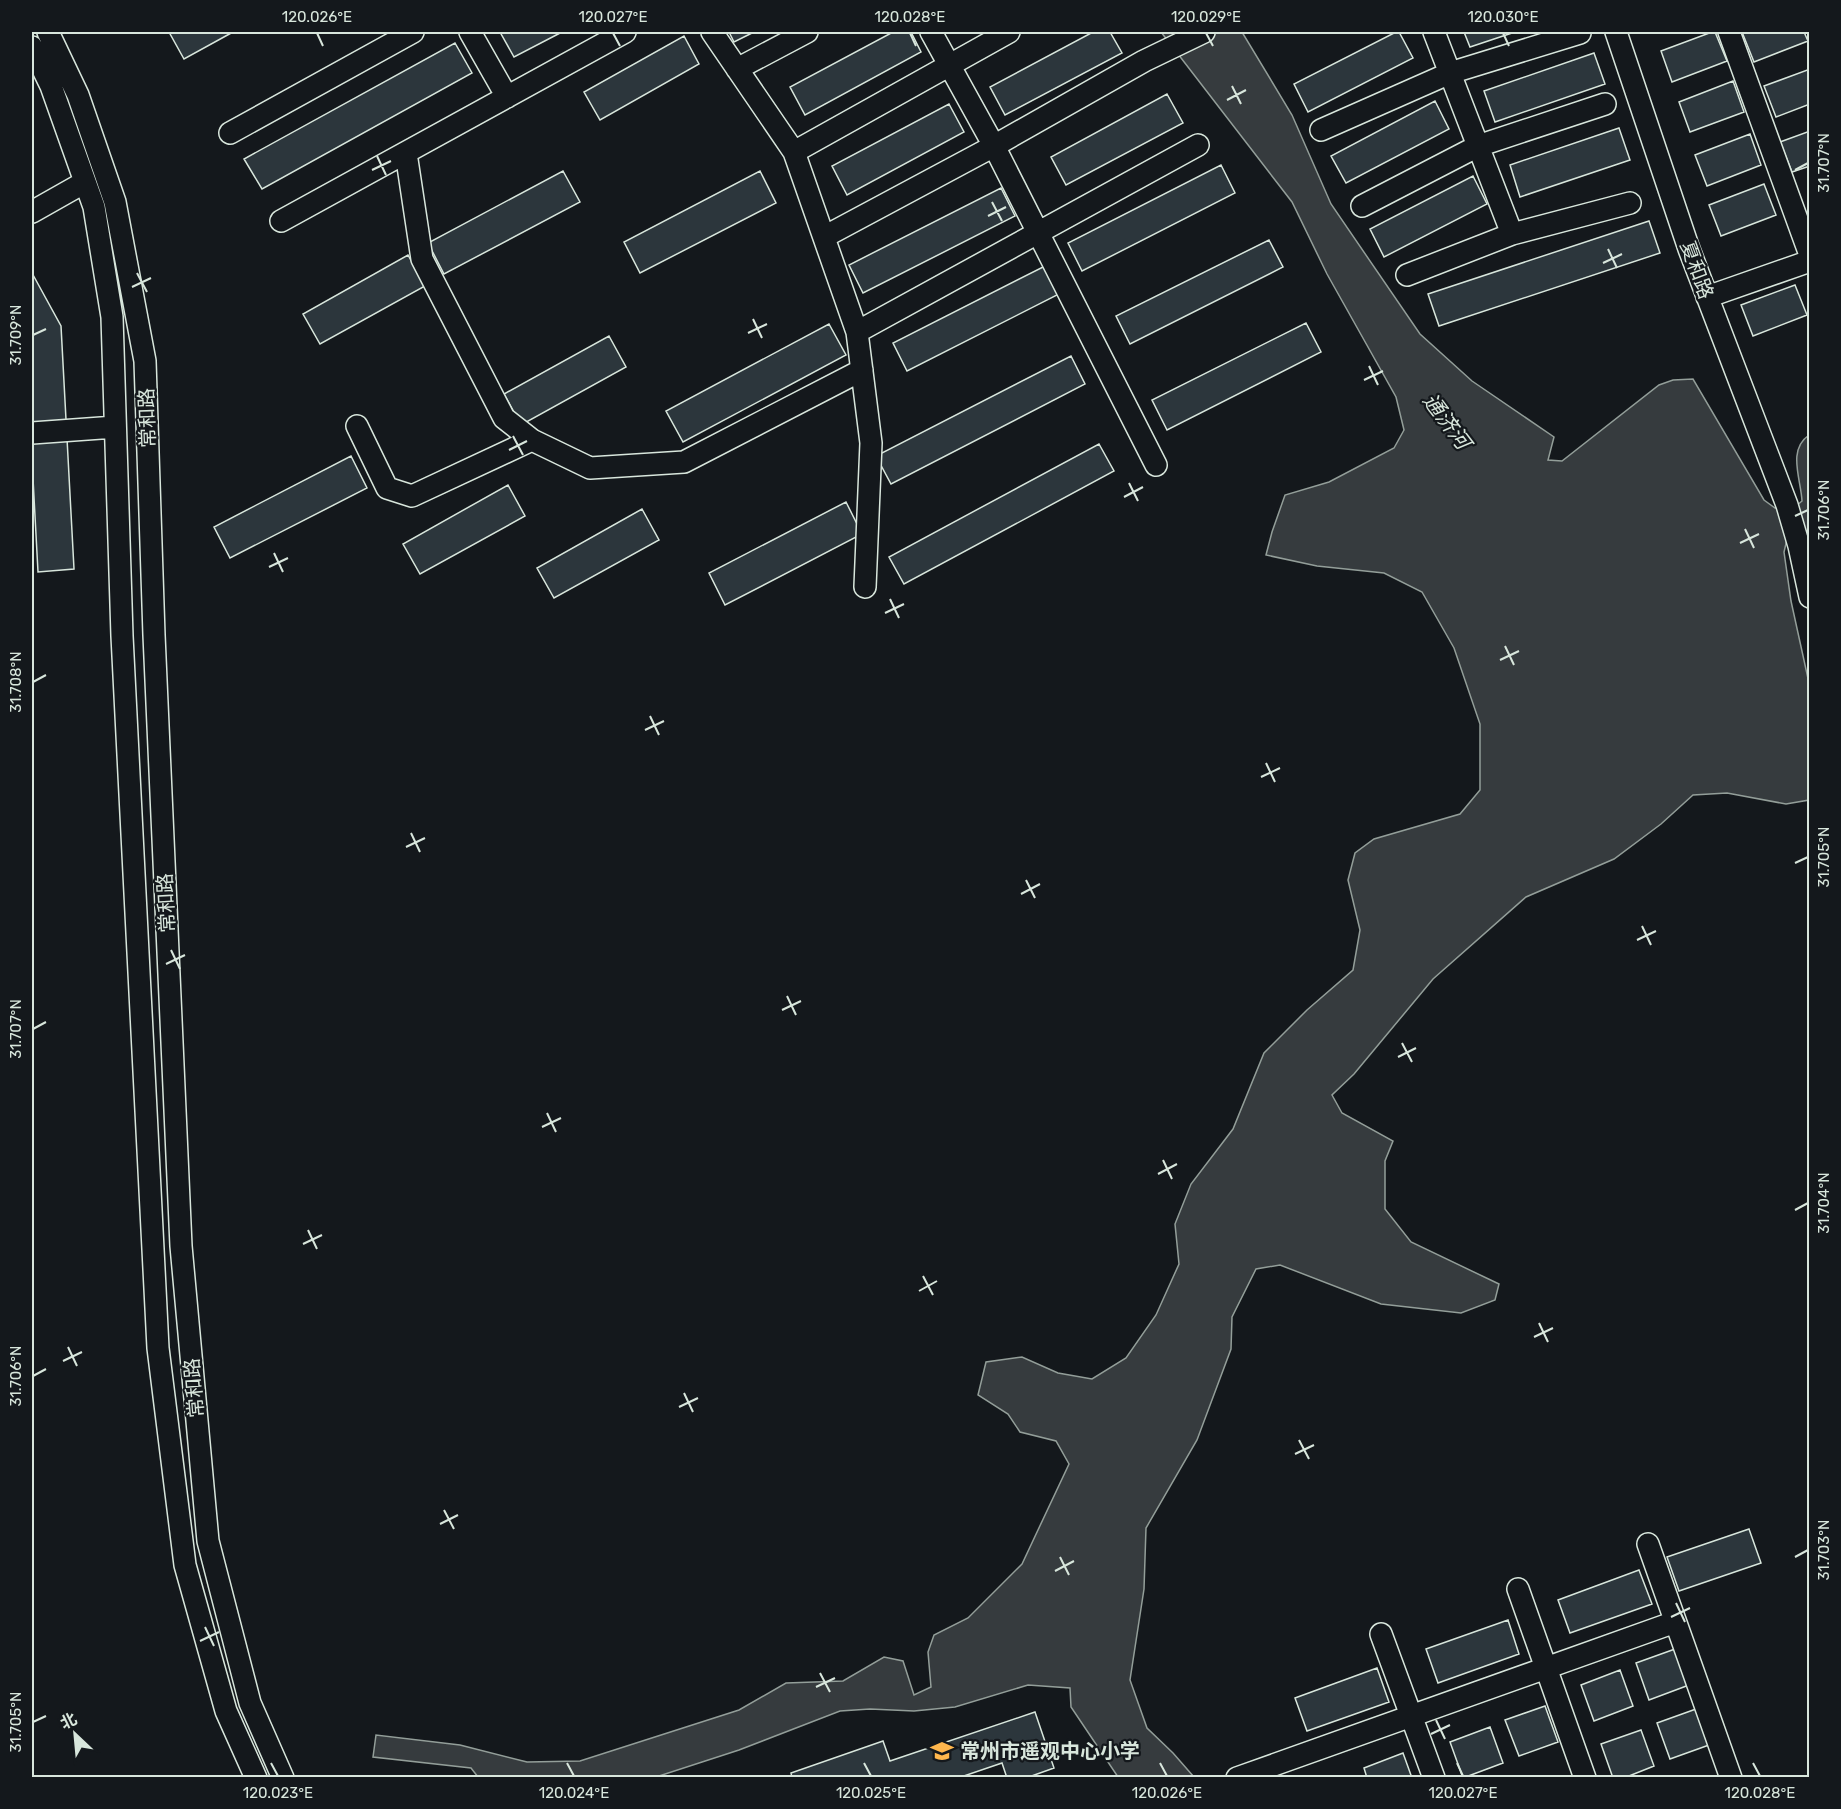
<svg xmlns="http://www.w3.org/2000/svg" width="1841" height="1809" font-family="Rubik,'Noto Sans SC',sans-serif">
	<rect width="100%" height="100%" fill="#14181c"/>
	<path fill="#363b3e" stroke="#939e99" stroke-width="1.5" d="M1161,32H1242L1292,115L1331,204L1420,334L1472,381L1554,437L1548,460L1562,461L1659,385L1673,380L1693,379L1764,500L1775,508L1796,506L1802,501C1801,479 1787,450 1809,435V532L1800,530L1788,535L1784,552L1791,601L1809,683V800L1786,804L1727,793L1693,795L1661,824L1614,859L1526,897L1433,979L1354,1074L1332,1095L1342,1113L1393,1141L1385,1161V1209L1411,1242L1499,1284L1495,1300L1461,1313L1381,1304L1280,1265L1256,1269L1232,1317L1231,1349L1197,1440L1146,1528L1144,1589L1130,1680L1147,1728L1173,1753L1194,1777H1118L1071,1707L1070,1688L1028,1685L955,1707L914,1711L870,1709L840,1711L739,1750L656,1777H478L471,1768L373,1757L376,1735L460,1745L527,1762L580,1761L739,1710L786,1683L843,1681L884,1657L903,1661L914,1695L931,1687L928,1652L934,1635L968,1618L1022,1564L1069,1464L1056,1441L1020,1432L1008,1414L978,1395L986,1362L1022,1357L1058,1373L1092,1379L1126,1358L1156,1315L1179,1264L1175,1224L1191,1184L1233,1129L1264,1053L1307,1010L1353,970L1360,930L1348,880L1355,853L1374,839L1460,814L1480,790V724L1454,648L1422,592L1384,573L1317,566L1266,555L1272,532L1285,495L1329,482L1394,448L1404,430L1396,397L1327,274L1292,202Z"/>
	<path fill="#2c363c" stroke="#d8e6dc" stroke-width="1.5" d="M169,32H233L184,59Z
		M500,32H562L514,57Z
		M729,32H754L734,42Z
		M893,32H911L921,52L805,115L790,87Z
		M1093,32H1110L1122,53L1005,115L990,87Z
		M1396,32H1399L1413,58L1308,112L1294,84Z
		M1464,32H1515L1470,47Z
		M1712,32H1715L1727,61L1672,82L1661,51Z
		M1742,32H1804L1808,41L1754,62Z
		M684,36L699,64L600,120L584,92Z
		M455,43L472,73L262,189L244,159Z
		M1594,53L1605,84L1495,122L1484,91Z
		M1810,69V104L1776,117L1764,86Z
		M1733,81L1744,112L1690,132L1679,102Z
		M1167,94L1183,123L1066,185L1051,157Z
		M1435,101L1449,129L1346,183L1331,156Z
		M949,104L964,132L847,195L832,166Z
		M1619,128L1630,160L1520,197L1510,165Z
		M1810,131V166L1792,172L1780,142Z
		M1750,134L1761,165L1707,186L1695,155Z
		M1221,165L1235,193L1082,271L1068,243Z
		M563,171L580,202L444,274L428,243Z
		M760,171L776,203L640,273L624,242Z
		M1473,176L1487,204L1384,257L1370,229Z
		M1764,184L1776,215L1721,236L1709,205Z
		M1001,188L1015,216L863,293L849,265Z
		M1649,221L1660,253L1439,326L1428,294Z
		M1269,240L1283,267L1130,344L1116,316Z
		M408,255L425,286L320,344L303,314Z
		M1045,266L1059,294L907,371L893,343Z
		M32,273L61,326L74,569L38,572L32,460Z
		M1795,285L1807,315L1753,336L1741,305Z
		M1306,323L1321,352L1167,430L1152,400Z
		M829,324L846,355L683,442L666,411Z
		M609,336L626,367L521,425L504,394Z
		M1071,356L1085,384L891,484L876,456Z
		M1099,444L1114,471L904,584L889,557Z
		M351,456L367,488L230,558L214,527Z
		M508,485L525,516L420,574L403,544Z
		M846,502L862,534L725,605L709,573Z
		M642,509L659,540L554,598L537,568Z
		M1749,1529L1761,1563L1679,1591L1667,1557Z
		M1639,1570L1652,1604L1570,1633L1558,1600Z
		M1508,1620L1519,1654L1438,1683L1426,1649Z
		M1675,1649L1689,1685L1649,1700L1636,1663Z
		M1377,1668L1389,1702L1307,1731L1295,1698Z
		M1620,1670L1633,1706L1594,1721L1581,1685Z
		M1545,1706L1558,1742L1519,1756L1505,1720Z
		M1696,1709L1709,1745L1670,1759L1657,1723Z
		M1035,1712L1054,1768L1026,1778H1007L1002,1763L958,1778H792L791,1773L883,1741L890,1761Z
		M1490,1727L1503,1763L1463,1778L1450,1742Z
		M1641,1730L1654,1766L1624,1778H1613L1601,1744Z
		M1403,1753L1412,1778H1367L1364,1768Z"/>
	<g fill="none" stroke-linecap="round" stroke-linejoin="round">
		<g stroke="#d8e6dc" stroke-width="24">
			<path id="minor" d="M48,32L78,95L115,202L145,361L154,635L181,1246L208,1541L250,1703L283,1778
				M470,32L507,97
				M712,32L794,152L857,332L871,443L865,587
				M931,32L994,146L1156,465
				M1434,32L1512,234
				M1616,32L1689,249L1787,505L1799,546L1810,597
				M1729,32L1810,255
				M32,47L51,86L94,207L112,317L122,636L158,1348L185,1565L226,1711L256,1778
				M737,69L807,32
				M1321,130L1450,73L1580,33
				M230,133L413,32
				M794,152L1009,32
				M406,153L422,259L504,418L532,440L590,468L684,462L862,370
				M1362,206L1478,146L1605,104
				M32,212L85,182
				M281,221L625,32
				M824,237L994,146L1144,61L1204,32
				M1407,275L1512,234L1630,203
				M1707,297L1810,261
				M857,332L1198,145
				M357,426L387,488L412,496L532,440
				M32,433L115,427
				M1648,1544L1731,1778
				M1518,1589L1585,1778
				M1381,1634L1434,1778
				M1237,1778L1675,1622"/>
		</g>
		<use href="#minor" stroke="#14181c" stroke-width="21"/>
	</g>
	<path fill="none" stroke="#d8e6dc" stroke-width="2" d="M317,33L323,46M613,33L620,46M910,33L916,46M1206,33L1213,46M1503,33L1509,46M1232,86L1241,104M1227,100L1246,90M377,156L386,175M372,170L391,161M1795,170L1808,163M992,202L1002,221M988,216L1006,207M1608,249L1617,268M1603,263L1622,254M137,273L147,292M132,287L151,278M753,319L762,338M748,333L767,324M33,335L46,329M1369,366L1378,385M1364,380L1383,371M513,436L523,455M509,450L527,441M1129,483L1138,501M1124,497L1143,487M1795,516L1808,510M1745,529L1754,548M1740,543L1759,534M274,553L283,572M269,567L288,558M890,599L899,618M885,613L904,604M1505,646L1514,665M1500,660L1519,651M33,682L46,675M650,716L659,735M645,730L664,721M1266,763L1275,782M1261,777L1280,768M411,833L420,852M406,847L425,838M1795,863L1808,857M1026,880L1035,898M1021,894L1040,884M1642,926L1651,945M1637,940L1656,931M171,950L180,969M166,964L185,955M787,996L796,1015M782,1010L801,1001M33,1029L46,1022M1402,1043L1412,1062M1398,1057L1416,1048M547,1113L556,1132M542,1127L561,1118M1163,1160L1172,1179M1158,1174L1177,1164M1795,1210L1808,1203M308,1230L317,1249M303,1244L322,1235M923,1276L933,1295M919,1291L937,1281M1539,1323L1548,1342M1534,1337L1553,1328M68,1347L77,1366M63,1361L82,1352M33,1376L46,1369M684,1393L693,1412M679,1407L698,1398M1299,1440L1309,1459M1295,1454L1314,1445M444,1510L454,1529M440,1524L458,1515M1060,1557L1069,1575M1795,1557L1808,1550M1055,1571L1074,1561M1676,1603L1685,1622M1671,1617L1690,1608M205,1627L214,1646M200,1641L219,1632M820,1673L830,1692M816,1687L835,1678M1436,1720L1445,1739M33,1722L46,1716M1431,1734L1450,1725M271,1763L278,1776M567,1763L574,1776M864,1763L871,1776M1160,1763L1167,1776M1457,1763L1463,1776M1753,1763L1760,1776"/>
	<defs>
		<g id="school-bare" transform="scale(1.8)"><path d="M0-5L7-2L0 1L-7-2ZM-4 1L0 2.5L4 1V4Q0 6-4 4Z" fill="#ffb74d" stroke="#14181c" stroke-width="2.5" paint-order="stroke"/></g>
	</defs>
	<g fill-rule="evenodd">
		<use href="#school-bare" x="942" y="1751"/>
	</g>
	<g text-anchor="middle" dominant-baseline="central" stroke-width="4.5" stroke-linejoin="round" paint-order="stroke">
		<g font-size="20" fill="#d8e6dc" stroke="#14181c">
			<text transform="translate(1697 270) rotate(70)">夏和路</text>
			<text transform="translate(147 418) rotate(-92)">常和路</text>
			<text transform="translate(166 903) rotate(-93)">常和路</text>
			<text transform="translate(194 1388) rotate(-95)">常和路</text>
		</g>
		<g font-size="20" font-weight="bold" fill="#d8e6dc" stroke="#14181c" text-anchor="start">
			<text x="960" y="1751">常州市遥观中心小学</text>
		</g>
		<g font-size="21" font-style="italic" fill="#d8e6dc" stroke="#14181c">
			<text transform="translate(1447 421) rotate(53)">通济河</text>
		</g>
	</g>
	<rect width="1841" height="1809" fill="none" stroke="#14181c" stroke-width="66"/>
	<g transform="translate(75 1734) rotate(334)" stroke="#14181c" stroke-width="4.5" paint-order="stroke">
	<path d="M0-4.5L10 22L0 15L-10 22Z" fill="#d8e6dc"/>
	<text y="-9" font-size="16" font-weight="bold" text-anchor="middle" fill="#d8e6dc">北</text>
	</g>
	<rect x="33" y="33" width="1775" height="1743" fill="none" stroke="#d8e6dc" stroke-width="2"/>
	<g font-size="15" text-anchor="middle" fill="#d8e6dc">
		<text x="317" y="22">120.026°E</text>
		<text x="613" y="22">120.027°E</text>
		<text x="910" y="22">120.028°E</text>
		<text x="1206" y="22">120.029°E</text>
		<text x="1503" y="22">120.030°E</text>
		<text transform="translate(1824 163) rotate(-90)" y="5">31.707°N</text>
		<text transform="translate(16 335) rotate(-90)" y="5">31.709°N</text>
		<text transform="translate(1824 510) rotate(-90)" y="5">31.706°N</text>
		<text transform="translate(16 682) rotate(-90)" y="5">31.708°N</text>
		<text transform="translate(1824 857) rotate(-90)" y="5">31.705°N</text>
		<text transform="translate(16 1029) rotate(-90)" y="5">31.707°N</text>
		<text transform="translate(1824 1203) rotate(-90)" y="5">31.704°N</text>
		<text transform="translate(16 1376) rotate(-90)" y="5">31.706°N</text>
		<text transform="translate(1824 1550) rotate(-90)" y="5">31.703°N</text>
		<text transform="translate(16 1722) rotate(-90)" y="5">31.705°N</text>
		<text x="278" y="1798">120.023°E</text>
		<text x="574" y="1798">120.024°E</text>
		<text x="871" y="1798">120.025°E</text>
		<text x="1167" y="1798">120.026°E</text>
		<text x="1463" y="1798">120.027°E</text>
		<text x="1760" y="1798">120.028°E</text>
	</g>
</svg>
